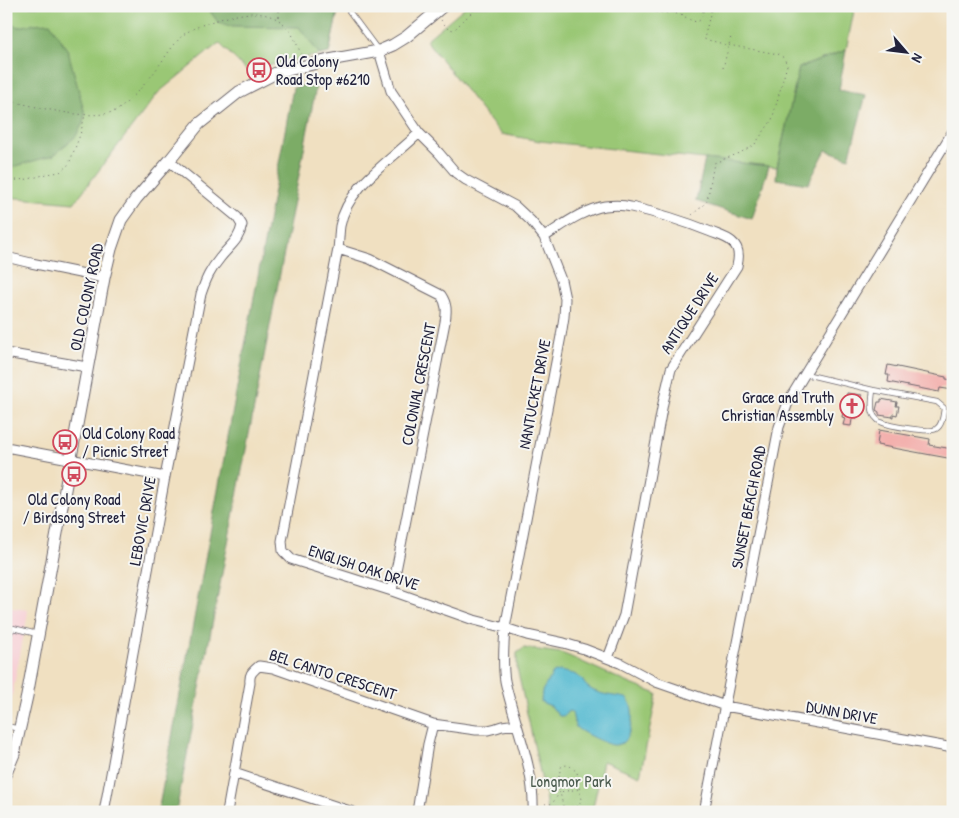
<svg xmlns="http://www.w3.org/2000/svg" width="959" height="818" font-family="'Patrick Hand',sans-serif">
	<rect width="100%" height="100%" fill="#f6f6f2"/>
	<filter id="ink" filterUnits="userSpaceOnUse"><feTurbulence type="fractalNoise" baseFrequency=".02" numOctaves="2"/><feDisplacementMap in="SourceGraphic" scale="10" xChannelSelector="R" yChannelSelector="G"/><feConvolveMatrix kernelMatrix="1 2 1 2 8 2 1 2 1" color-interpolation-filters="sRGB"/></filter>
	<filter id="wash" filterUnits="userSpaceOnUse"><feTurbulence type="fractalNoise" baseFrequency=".0096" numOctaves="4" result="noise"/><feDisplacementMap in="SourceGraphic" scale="20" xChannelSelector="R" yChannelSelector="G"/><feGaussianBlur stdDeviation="1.12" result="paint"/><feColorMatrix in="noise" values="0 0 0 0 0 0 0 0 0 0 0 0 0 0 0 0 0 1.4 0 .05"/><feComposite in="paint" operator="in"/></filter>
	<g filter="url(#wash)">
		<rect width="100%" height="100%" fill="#f0e0c1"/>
		<path fill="#f7cfd5" d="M6,607L28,610L27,618L6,727Z"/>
		<path fill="#9ac775" stroke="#5e7458" d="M6,6H339L329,53L246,70L219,43L158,93L74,203L6,197Z
			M466,6H855L846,50L799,68L777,167L540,141L501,134L485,115L426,40Z
			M524,648L561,653L569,656L631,684L657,694L640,776L603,761L592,812H547L545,795L517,668V653Z"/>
		<path fill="#7bac66" stroke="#4e6750" d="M206,6H339L329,53L320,55L299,27L230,26L218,22Z
			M6,21L8,24L20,27L31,24L50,23L68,51L85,114L83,123L76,136L54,155L6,169Z
			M846,50L839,90L866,95L849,158L826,150L808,184L776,179L777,167L799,68Z
			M317,82L176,812H158L293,88Z
			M705,159L769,166L752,219L696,201Z"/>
		<path fill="#52b9d0" stroke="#3a6e86" d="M560,671L574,674L582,679C588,695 612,695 626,698C637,705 632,736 622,743C620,744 616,745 614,745C608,745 580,732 576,727C574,723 573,717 572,712L568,711L564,716H559L551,706L541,702L542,691L553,673Z"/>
		<g id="blocks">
			<path fill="#f3aaa7" d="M888,365L946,377V379L953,380V390L940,388L939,392L888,382L889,375H886Z
				M847,393L862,395L857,419H852L851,426L843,425L845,418L842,417Z
				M881,399L897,402L896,406H899L897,415L893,414V417L879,415V412L876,410L878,402H881Z
				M879,430L930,439L929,445L953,449V459L877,445Z"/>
		</g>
	</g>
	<g filter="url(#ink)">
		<use href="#blocks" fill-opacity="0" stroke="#6a646a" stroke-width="1"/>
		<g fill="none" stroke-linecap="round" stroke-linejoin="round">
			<g stroke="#6a646a" stroke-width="6">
				<path id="lane" d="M347,6L349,11L378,50
					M805,374L873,390L937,402L944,408C943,414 943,425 936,429C930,433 889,426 881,422C879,422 877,419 875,417C870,410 872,399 873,390
					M6,638L13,628L37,634
					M6,726L20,729"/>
			</g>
			<g stroke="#6a646a" stroke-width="11">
				<path id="street" d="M379,51L391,91L419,133L439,153L456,173L466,180L515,206L531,221L544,237L561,280L565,299L564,317L561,336L505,628C504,645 502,664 505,681C514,723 535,768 533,812
					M419,133C392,160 347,186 340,226C339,233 339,242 338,249L282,541L283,551L291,559L300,562L392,591L474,620L505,628L527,635L564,643L584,649L620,663L656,682L725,706L953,748
					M544,237C563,225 582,210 605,206C613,205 624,205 631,207C658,213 686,222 711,232C718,235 727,237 732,242C740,248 739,258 737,266L671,369L663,403L624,615L608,658
					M338,249L370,259L441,295C447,304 447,311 445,322L392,591
					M6,257L31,263L104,278
					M6,353L87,367
					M6,447L165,477
					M234,773L353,812
					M104,812L165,477L201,294C206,279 210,270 220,258C230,245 239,241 242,225L237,217L169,161
					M227,812L250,683C249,674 252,672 259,666L273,668L433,724L476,730H488L496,728L502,726L517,724
					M417,812L428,744L433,724
					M704,812L779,427L789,400L953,131"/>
			</g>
			<g stroke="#6a646a" stroke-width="13">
				<path id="secondary" d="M6,773L14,754L27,696L104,278L111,249L121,220L136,199L169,161L199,124L239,92L276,73L329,60L379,51L393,45L406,37L443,6"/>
			</g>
			<path stroke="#6a646a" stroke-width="1" stroke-dasharray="1 4" stroke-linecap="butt" d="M279,6V20
				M652,6V12C661,13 673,12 682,15C687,18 691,21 697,22L700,20L703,13V6
				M674,13L675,6
				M682,15L684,6
				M441,20L448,29L454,30L478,6
				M723,68L731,37
				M6,100C35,106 87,122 115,111C122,108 127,102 132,97C138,91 143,86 148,80C159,67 168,51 180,38C191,25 234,14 251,13C260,13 272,15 280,21C292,29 296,43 302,56
				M6,181L29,179L47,174L60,172L69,164L80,135L85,115
				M692,215L707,202L714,163L740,153L755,144L772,120L787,65L784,58L778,54L728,45L704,39L712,6
				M542,782L548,783L559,787L560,792L579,789
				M545,804H552L560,792L563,806L567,808L579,806L581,800L577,772L570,766L566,765L561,767L559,775V787"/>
			<use href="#lane" stroke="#fff" stroke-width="4.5"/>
			<use href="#street" stroke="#fff" stroke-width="9"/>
			<use href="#secondary" stroke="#fff" stroke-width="11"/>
		</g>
	</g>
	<defs>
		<g id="bus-ring" transform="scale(1.25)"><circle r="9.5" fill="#f6f6f2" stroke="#d1495b" stroke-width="1.5"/><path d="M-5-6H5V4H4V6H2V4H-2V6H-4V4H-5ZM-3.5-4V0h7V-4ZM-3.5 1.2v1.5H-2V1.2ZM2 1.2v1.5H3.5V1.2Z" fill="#d1495b"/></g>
		<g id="church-ring" transform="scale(1.25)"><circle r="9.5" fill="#f6f6f2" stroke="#d1495b" stroke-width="1.5"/><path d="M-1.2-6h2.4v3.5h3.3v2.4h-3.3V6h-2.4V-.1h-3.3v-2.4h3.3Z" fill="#d1495b"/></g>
	</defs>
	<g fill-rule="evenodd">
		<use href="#bus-ring" x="259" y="70"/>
		<use href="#church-ring" x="852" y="406"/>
		<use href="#bus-ring" x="65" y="442"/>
		<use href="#bus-ring" x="74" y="474"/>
	</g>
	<g text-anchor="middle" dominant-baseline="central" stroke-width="4" stroke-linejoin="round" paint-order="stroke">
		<g font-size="16" fill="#22223b" stroke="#f6f6f2" text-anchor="start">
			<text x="276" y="61">Old Colony<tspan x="276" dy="18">Road Stop #6210</tspan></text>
			<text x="834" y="397" text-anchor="end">Grace and Truth<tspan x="834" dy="18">Christian Assembly</tspan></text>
			<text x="82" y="433">Old Colony Road<tspan x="82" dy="18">/ Picnic Street</tspan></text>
			<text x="74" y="499" text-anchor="middle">Old Colony Road<tspan x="74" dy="18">/ Birdsong Street</tspan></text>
		</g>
		<g font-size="16" fill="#22223b" stroke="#f6f6f2">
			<text transform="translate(86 297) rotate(-78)">OLD COLONY ROAD</text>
			<text transform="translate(689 313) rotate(-57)">ANTIQUE DRIVE</text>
			<text transform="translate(418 384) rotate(-79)">COLONIAL CRESCENT</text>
			<text transform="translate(534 394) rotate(-79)">NANTUCKET DRIVE</text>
			<text transform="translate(748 507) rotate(-79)">SUNSET BEACH ROAD</text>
			<text transform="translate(142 521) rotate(-80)">LEBOVIC DRIVE</text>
			<text transform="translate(364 567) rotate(18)">ENGLISH OAK DRIVE</text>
			<text transform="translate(333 674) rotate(18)">BEL CANTO CRESCENT</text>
			<text transform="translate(842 712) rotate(10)">DUNN DRIVE</text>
		</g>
		<g font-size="16" fill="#4c5c4f" stroke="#f6f6f2">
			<text x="571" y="781">Longmor Park</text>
		</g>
	</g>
	<rect width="959" height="818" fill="none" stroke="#f6f6f2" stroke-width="25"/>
	<g transform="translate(906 52) rotate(118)" stroke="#f6f6f2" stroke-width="4" paint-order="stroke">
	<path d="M0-4L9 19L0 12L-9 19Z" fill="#22223b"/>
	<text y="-8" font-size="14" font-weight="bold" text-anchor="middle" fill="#22223b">N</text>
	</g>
</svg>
